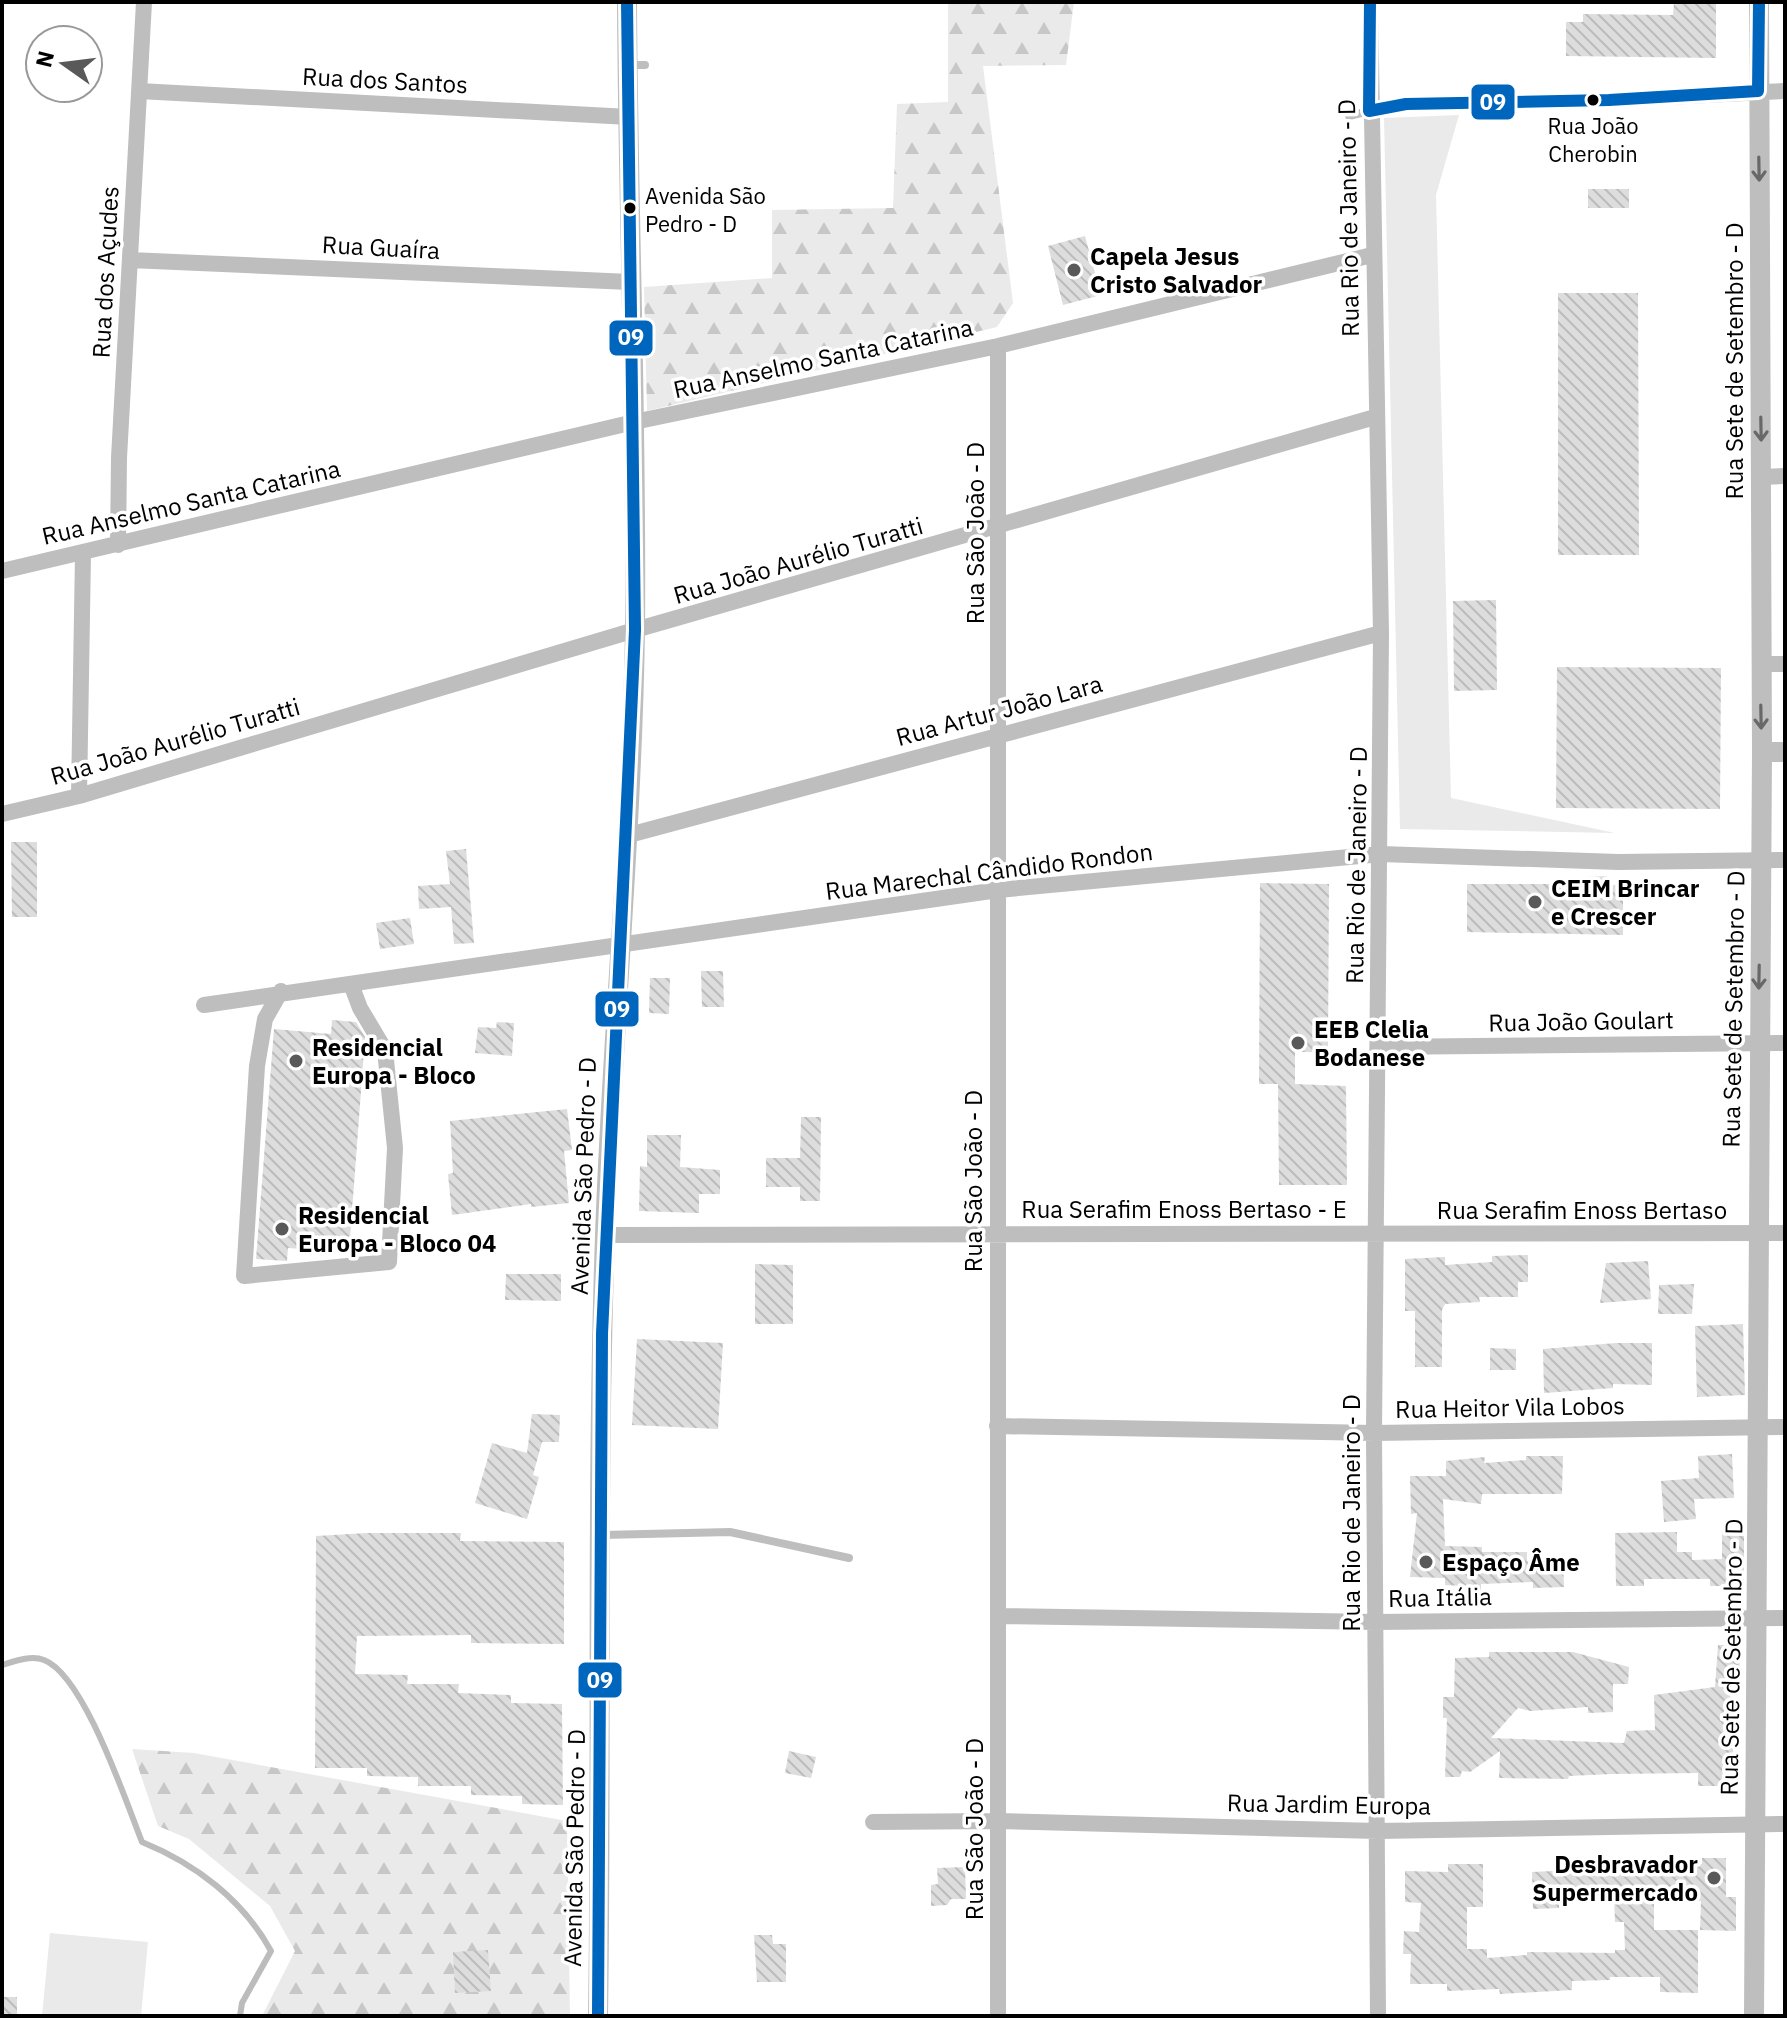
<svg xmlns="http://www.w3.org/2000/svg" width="1787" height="2018" font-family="'IBM Plex Sans',sans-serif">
	<defs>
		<pattern id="forest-firs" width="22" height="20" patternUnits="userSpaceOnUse" patternTransform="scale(2)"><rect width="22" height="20" fill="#eaeaea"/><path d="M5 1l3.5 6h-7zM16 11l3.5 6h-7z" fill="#c7c7c7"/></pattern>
		<pattern id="building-back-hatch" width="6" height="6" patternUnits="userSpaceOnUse" patternTransform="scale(2)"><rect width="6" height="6" fill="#ddd"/><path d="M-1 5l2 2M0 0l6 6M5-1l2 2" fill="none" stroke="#bcbcbc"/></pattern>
	</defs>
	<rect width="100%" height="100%" fill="#fff"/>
	<path fill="#eaeaea" d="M1459,115L1436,195L1451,798L1615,833L1400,829L1384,118Z
		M50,1933L148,1942L141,2016H42Z"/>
	<path fill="url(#forest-firs)" d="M948,2H1074L1066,65L983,66L1013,303L997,327L647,411L644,287L772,278V210L893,208L897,104L948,102Z
		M132,1749L194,1753L567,1821L570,2016H262L295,1951L270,1906L189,1839L158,1826Z"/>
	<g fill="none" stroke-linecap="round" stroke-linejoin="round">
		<path stroke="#bcbcbc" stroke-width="6" d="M2,1665C15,1661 31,1655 44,1660C84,1675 126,1802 142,1842C196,1864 243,1900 271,1951L242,2003L240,2016"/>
	</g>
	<path fill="url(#building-back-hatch)" d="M1674,2H1716V58L1566,56V22H1583V14L1673,15Z
		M1588,189H1629V208H1588Z
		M1085,236L1101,295L1063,305L1048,246Z
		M1558,293H1638L1639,555H1558Z
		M1496,600L1497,690L1454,691L1453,601Z
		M1557,667L1721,668L1720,809L1556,808Z
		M11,842H37V917H12Z
		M466,849L474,943L454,944L451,907L419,909L418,886L450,884L446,851Z
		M1607,876V885H1623V935L1467,932V884H1583L1584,877Z
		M1260,883L1329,884L1328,1052H1295V1084L1346,1086L1347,1185H1279L1278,1084H1259Z
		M410,918L414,944L380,949L376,923Z
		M701,971H723L724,1007H702Z
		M650,978H670L669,1014L649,1013Z
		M332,1020L356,1022L365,1037L349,1252L288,1248L287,1261L256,1259L274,1029L331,1034Z
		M497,1022L514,1023L512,1056L475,1053L478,1027L496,1028Z
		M567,1109L572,1150L564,1151L569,1203L531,1207V1204L452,1215L448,1174L453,1173L450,1121Z
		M801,1117H821L820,1201H800V1187H766V1158H800Z
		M647,1135H681L680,1167L720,1170V1194H699V1213L639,1211L640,1166L647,1167Z
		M1528,1255V1282H1518V1297H1479L1480,1302L1445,1304L1442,1310V1367H1415V1311H1405V1259L1445,1257V1265L1492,1262V1256Z
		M1648,1261L1651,1299L1600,1303L1606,1263Z
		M755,1264L793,1265V1324H755Z
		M506,1274H561V1301L505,1300Z
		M1694,1284L1692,1314H1658L1659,1285Z
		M1743,1324L1745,1395L1697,1397L1695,1326Z
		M637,1339L723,1343L718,1429L632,1425Z
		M1616,1343H1652V1385L1613,1384V1388L1544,1393L1543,1349Z
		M1490,1348L1516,1349V1370H1490Z
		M532,1414L560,1415L559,1442H542L533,1475L539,1477L527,1519L475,1503L492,1443L527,1453Z
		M1732,1454L1734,1498L1694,1499L1696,1519L1664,1522L1661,1481L1699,1478L1698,1456Z
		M1526,1456H1563L1562,1494H1482L1481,1504L1443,1499L1445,1546L1482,1547V1552H1527V1561L1563,1560L1564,1587L1533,1588V1582L1481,1584V1590H1463L1464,1586L1445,1585V1578L1410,1577L1417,1513L1411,1514L1410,1476H1446V1461L1485,1457L1484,1463L1526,1460Z
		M1722,1528H1744V1586H1710V1579H1644V1586H1616L1615,1533L1677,1532V1552H1692V1560L1722,1559Z
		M367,1533H461L460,1541L564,1542V1644L471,1643V1635L357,1636L355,1674L408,1675L407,1684H459L458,1693L511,1695V1703L562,1704L563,1805L522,1804V1796L471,1795V1786H418V1777L367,1776V1768H315L316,1536Z
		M1718,1645H1740L1739,1692H1730L1735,1786H1698V1773L1612,1774L1569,1776L1568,1779L1499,1778L1500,1751L1470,1772L1462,1771L1460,1777H1445L1447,1718H1443V1697H1454L1455,1658L1489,1657V1652H1573L1629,1667L1628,1684H1613V1712L1588,1713V1707L1530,1711L1518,1708L1491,1738L1624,1743L1627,1731L1655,1730L1654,1695L1715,1687Z
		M789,1751L816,1757L811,1778L785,1773Z
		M1702,1858H1726V1897H1736V1931L1700,1930L1701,1901L1654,1902V1930H1698V1993L1660,1992V1977H1610V1980L1572,1981V1990L1500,1994L1499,1989L1447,1991V1984H1410L1411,1954H1403L1404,1931L1419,1932L1421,1903L1405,1902V1871L1448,1872V1864H1483V1907H1467V1949H1487V1958L1527,1955V1952L1615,1953V1950H1625L1624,1922H1615L1614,1897L1559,1899V1908L1533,1909L1532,1872L1574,1870V1866L1658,1869V1864H1702Z
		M965,1867L966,1899H951L947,1905L931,1906V1885L938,1884L937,1868Z
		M754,1935H772L773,1944H786V1982H757Z
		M488,1950L491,1991L455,1993L453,1952Z
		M2,1997H17V2016H2Z"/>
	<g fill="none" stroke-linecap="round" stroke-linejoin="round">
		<path stroke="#bebebe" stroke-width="8" d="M628,65H645
			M1349,116L1369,111
			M602,1535L730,1532L849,1558"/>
		<path stroke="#bebebe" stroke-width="16" d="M1370,2L1381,633L1374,1433L1378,2016
			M139,91L629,117
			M1369,111L1406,104L1609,100L1785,91
			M130,260L630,282
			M1761,477L1785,476
			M118,545L119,458L144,2
			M2,571L634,422L998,346L1372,255
			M1760,664H1785
			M79,796L83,554
			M2,814L79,796L635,630L1375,417
			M629,835L1381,633
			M281,991L265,1019L257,1066L244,1276L389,1262L395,1148L385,1050L360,1008L351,984
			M204,1005L998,890L1381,854L1618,862L1785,860
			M1378,1047L1785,1043
			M605,1235L1785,1233
			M997,1426L1374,1433L1785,1427
			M999,1616L1375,1622L1785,1618
			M873,1822L998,1821L1378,1831L1785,1824
			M998,2016V346"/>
		<path stroke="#bebebe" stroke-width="20" d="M1762,752H1785
			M598,2016C602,1756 596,1496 605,1236C612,1034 632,832 635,630C637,421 628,211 627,2
			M1754,2016L1762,752L1759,2"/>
		<g stroke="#fff" stroke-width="18">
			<path id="bus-1" d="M1370,2L1369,111L1406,104L1609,100L1758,91L1759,2
				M598,2016L602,1334L635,630L627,2"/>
		</g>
		<use href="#bus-1" stroke="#0065bd" stroke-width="12"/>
	</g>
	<defs><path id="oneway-shaft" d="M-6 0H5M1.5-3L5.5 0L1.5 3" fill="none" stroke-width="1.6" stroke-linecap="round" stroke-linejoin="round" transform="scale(2)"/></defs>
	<g stroke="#686868">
		<use href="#oneway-shaft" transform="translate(1759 169) rotate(89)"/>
		<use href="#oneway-shaft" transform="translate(1761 429) rotate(89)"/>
		<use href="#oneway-shaft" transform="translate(1761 717) rotate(89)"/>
		<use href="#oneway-shaft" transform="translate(1759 977) rotate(91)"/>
	</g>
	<g fill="#000" stroke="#fff" stroke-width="3">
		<circle cx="1593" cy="100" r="7"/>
		<circle cx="630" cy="208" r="7"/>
	</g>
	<g fill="#595959" stroke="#fff" stroke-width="3">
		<circle cx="1074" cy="270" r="8"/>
		<circle cx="1535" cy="902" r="8"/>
		<circle cx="1298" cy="1043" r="8"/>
		<circle cx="296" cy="1061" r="8"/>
		<circle cx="282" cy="1229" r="8"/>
		<circle cx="1426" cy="1562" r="8"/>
		<circle cx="1714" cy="1878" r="8"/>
	</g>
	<g text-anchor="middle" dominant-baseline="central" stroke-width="7" stroke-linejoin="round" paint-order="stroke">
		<g font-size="22" fill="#000" stroke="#fff">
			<text x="1593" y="125">Rua João<tspan x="1593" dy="28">Cherobin</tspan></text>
			<text x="645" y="195" text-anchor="start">Avenida São<tspan x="645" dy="28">Pedro - D</tspan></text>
		</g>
		<g font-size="24" fill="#000" stroke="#fff">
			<text transform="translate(385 80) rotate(3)">Rua dos Santos</text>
			<text transform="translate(1348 218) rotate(-91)">Rua Rio de Janeiro - D</text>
			<text transform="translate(381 247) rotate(3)">Rua Guaíra</text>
			<text transform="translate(105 272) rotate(-87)">Rua dos Açudes</text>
			<text transform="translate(823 358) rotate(-12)">Rua Anselmo Santa Catarina</text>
			<text transform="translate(1734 361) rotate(-90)">Rua Sete de Setembro - D</text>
			<text transform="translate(191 502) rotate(-13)">Rua Anselmo Santa Catarina</text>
			<text transform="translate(975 533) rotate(-90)">Rua São João - D</text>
			<text transform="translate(798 560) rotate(-16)">Rua João Aurélio Turatti</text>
			<text transform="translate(999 710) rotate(-15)">Rua Artur João Lara</text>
			<text transform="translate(175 741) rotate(-16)">Rua João Aurélio Turatti</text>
			<text transform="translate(1356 865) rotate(-89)">Rua Rio de Janeiro - D</text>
			<text transform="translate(989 871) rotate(-7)">Rua Marechal Cândido Rondon</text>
			<text transform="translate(1733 1009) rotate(-89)">Rua Sete de Setembro - D</text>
			<text transform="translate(1581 1021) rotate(-1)">Rua João Goulart</text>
			<text transform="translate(583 1176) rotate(-88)">Avenida São Pedro - D</text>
			<text transform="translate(973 1181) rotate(-90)">Rua São João - D</text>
			<text x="1184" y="1209">Rua Serafim Enoss Bertaso - E</text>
			<text x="1582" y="1210">Rua Serafim Enoss Bertaso</text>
			<text transform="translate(1510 1407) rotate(-1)">Rua Heitor Vila Lobos</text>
			<text transform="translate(1351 1513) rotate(-90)">Rua Rio de Janeiro - D</text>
			<text transform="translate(1440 1597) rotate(-1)">Rua Itália</text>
			<text transform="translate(1731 1657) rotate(-89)">Rua Sete de Setembro - D</text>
			<text transform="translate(1329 1804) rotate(1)">Rua Jardim Europa</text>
			<text transform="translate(974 1829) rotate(-90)">Rua São João - D</text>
			<text transform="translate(574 1848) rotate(-89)">Avenida São Pedro - D</text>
		</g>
		<g font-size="24" font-weight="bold" fill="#000" stroke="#fff" text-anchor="start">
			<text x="1090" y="256">Capela Jesus<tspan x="1090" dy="28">Cristo Salvador</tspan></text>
			<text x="1551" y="888">CEIM Brincar<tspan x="1551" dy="28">e Crescer</tspan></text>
			<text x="1314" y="1029">EEB Clelia<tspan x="1314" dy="28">Bodanese</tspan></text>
			<text x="312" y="1047">Residencial<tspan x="312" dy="28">Europa - Bloco</tspan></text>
			<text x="298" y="1215">Residencial<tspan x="298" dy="28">Europa - Bloco 04</tspan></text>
			<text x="1442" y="1562">Espaço Âme</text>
			<text x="1698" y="1864" text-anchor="end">Desbravador<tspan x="1698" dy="28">Supermercado</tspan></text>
		</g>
	</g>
	<g stroke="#fff" stroke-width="3">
		<rect x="1470" y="83" width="46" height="38" rx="8" fill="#0065bd"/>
		<rect x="608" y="319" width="46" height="38" rx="8" fill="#0065bd"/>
		<rect x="594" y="990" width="46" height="38" rx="8" fill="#0065bd"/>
		<rect x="577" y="1661" width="46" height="38" rx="8" fill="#0065bd"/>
	</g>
	<g font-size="22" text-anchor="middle" font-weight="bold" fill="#fff">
		<text x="1493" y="110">09</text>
		<text x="631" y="345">09</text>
		<text x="617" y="1017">09</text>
		<text x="600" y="1688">09</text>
	</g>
	<rect width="1787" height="2018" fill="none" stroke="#000000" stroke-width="8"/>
	<g transform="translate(64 64) rotate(284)"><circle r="38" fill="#ffffff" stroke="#999999" stroke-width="2"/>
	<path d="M0-6L14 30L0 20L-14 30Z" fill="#595959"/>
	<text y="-12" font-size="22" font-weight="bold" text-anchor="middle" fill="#000000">N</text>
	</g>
</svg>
